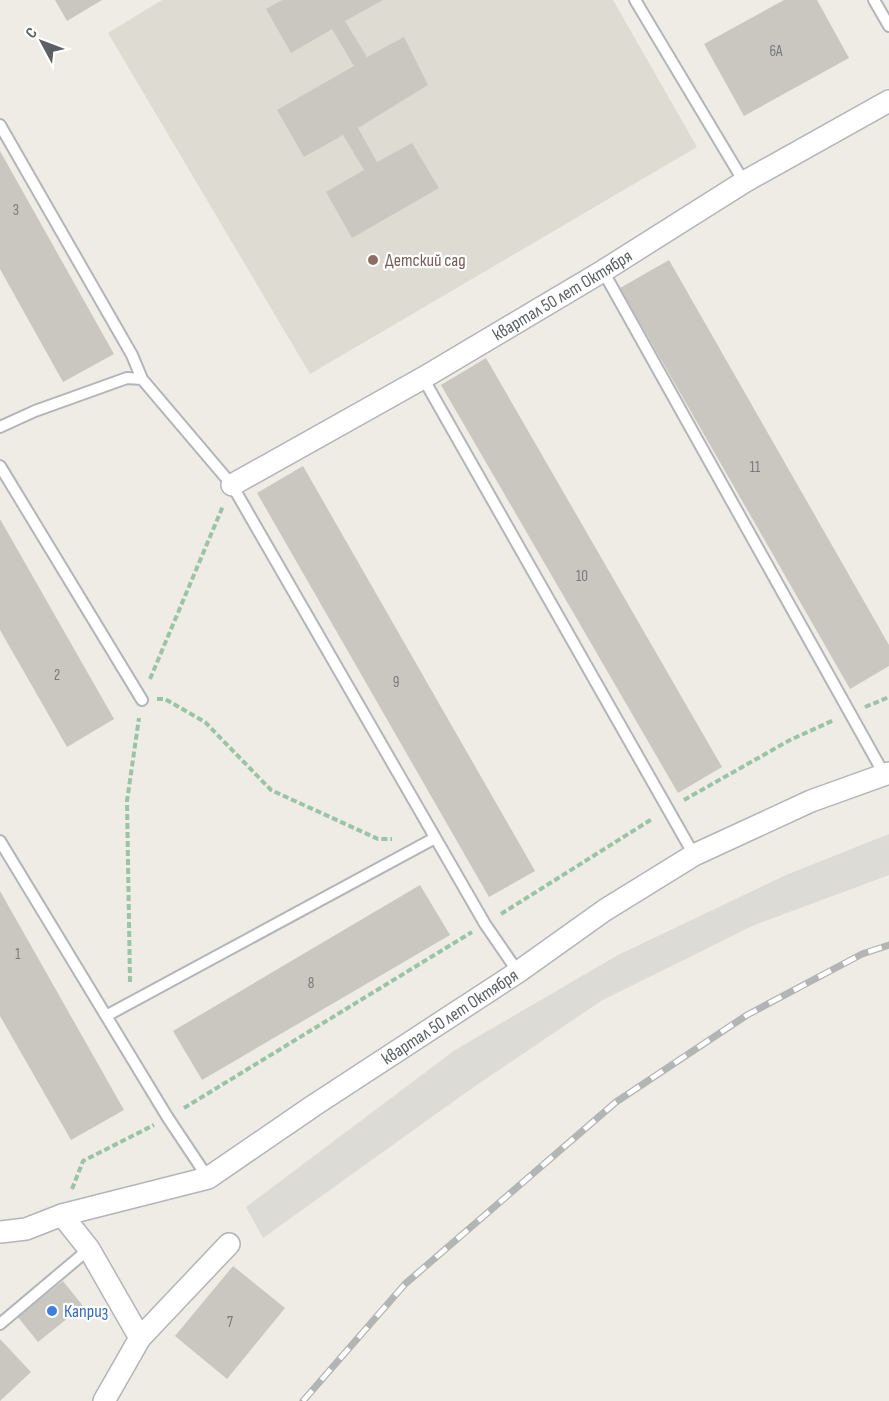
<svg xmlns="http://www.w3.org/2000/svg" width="889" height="1401" font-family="'Sofia Sans Condensed',sans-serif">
	<rect width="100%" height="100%" fill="#eeece4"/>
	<path fill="#dddbd6" d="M889,834V875L752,926L601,1001L468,1091L263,1238L246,1207L455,1050L618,955L786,875Z"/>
	<path fill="#dedbd2" d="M162,0H613L697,147L310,374L108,33Z"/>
	<path fill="#cac7c1" d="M55,0H102L67,21Z
		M282,0H383L345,21L367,57L404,37L428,85L358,128L377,162L412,143L439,188L352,238L326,192L364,170L343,135L304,157L277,110L354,66L332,29L291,53L266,9Z
		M784,0H817L849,58L744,116L704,44Z
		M0,151L114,354L63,382L0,269Z
		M669,260L889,645V666L850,689L620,288Z
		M486,358L722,767L678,793L441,385Z
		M303,466L535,871L489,897L257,493Z
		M0,519L114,719L67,747L0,630Z
		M420,885L450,935L202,1080L173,1031Z
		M0,891L124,1110L71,1140L0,1016Z
		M233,1266L285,1308L227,1379L175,1336Z
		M63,1281L83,1306L38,1342L17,1316Z
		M0,1339L31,1372L0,1401Z"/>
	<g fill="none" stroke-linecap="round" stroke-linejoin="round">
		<g stroke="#b2b5b9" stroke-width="14">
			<path id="service" d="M635,0L744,182
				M874,0L889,26
				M0,125L132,355L142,379
				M603,271L884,774
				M423,378L694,855
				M0,427L35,411L127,378L142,379L232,485L485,924L518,972
				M0,466L142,700
				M0,841L168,1118L208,1178
				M106,1016L435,838
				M0,1324L89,1249"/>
		</g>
		<g stroke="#b2b5b9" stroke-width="24">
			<g id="minor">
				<path id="s1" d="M232,485L423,378L603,271L744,182L889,101"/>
				<path d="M62,1215L89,1249L140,1338L104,1401"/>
				<path id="s2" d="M0,1232L26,1229L62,1215L208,1178L313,1106L518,972L605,910L694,855L811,801L889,773"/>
				<path d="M140,1338L229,1244"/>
			</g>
		</g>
		<path stroke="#99c4a6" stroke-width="4" stroke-dasharray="6 3" stroke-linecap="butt" d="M150,679L223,506
			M157,699H165L205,722L271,790L378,839H392
			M865,707L889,697
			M684,800L790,740L834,720
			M501,914L652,819
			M130,982L127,801L139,718
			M184,1108L472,932
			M72,1189L83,1161L154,1125"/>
		<use href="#service" stroke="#fff" stroke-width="10"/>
		<use href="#minor" stroke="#fff" stroke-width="21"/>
		<g stroke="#b3b4b4" stroke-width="7">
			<path id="rail" d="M303,1401L405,1284L616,1102L747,1015L862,954L889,945"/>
		</g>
		<use href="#rail" stroke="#fff" stroke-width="4.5" stroke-dasharray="14" stroke-linecap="butt"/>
	</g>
	<circle fill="#8d6e63" stroke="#fff" stroke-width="2" cx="373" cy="260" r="6"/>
	<circle fill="#3f7fe0" stroke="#fff" stroke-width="2" cx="52" cy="1311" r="6"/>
	<g text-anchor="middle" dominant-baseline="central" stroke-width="4.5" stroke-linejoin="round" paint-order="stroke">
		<g font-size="15" fill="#787a7b">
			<text x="776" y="51">6А</text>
			<text x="16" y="210">3</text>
			<text x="755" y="467">11</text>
			<text x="582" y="576">10</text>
			<text x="57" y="675">2</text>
			<text x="396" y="682">9</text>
			<text x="18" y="954">1</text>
			<text x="311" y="983">8</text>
			<text x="230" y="1322">7</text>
		</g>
		<g font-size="18" fill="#785e54" stroke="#fff" text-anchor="start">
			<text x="385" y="260">Детский сад</text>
		</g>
		<g font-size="18" fill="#5c6064" stroke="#fff">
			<text stroke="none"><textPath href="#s1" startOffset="381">квартал 50 лет Октября</textPath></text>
			<text stroke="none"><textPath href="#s2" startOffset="506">квартал 50 лет Октября</textPath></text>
		</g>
		<g font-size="18" fill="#366cbe" stroke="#fff" text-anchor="start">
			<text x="64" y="1311">Каприз</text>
		</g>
	</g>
	<g transform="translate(42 42) rotate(311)" stroke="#ffffff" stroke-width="4.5" paint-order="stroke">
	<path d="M0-4.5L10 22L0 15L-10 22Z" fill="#5c6064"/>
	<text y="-9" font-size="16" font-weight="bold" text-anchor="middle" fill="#5c6064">С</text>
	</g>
</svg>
